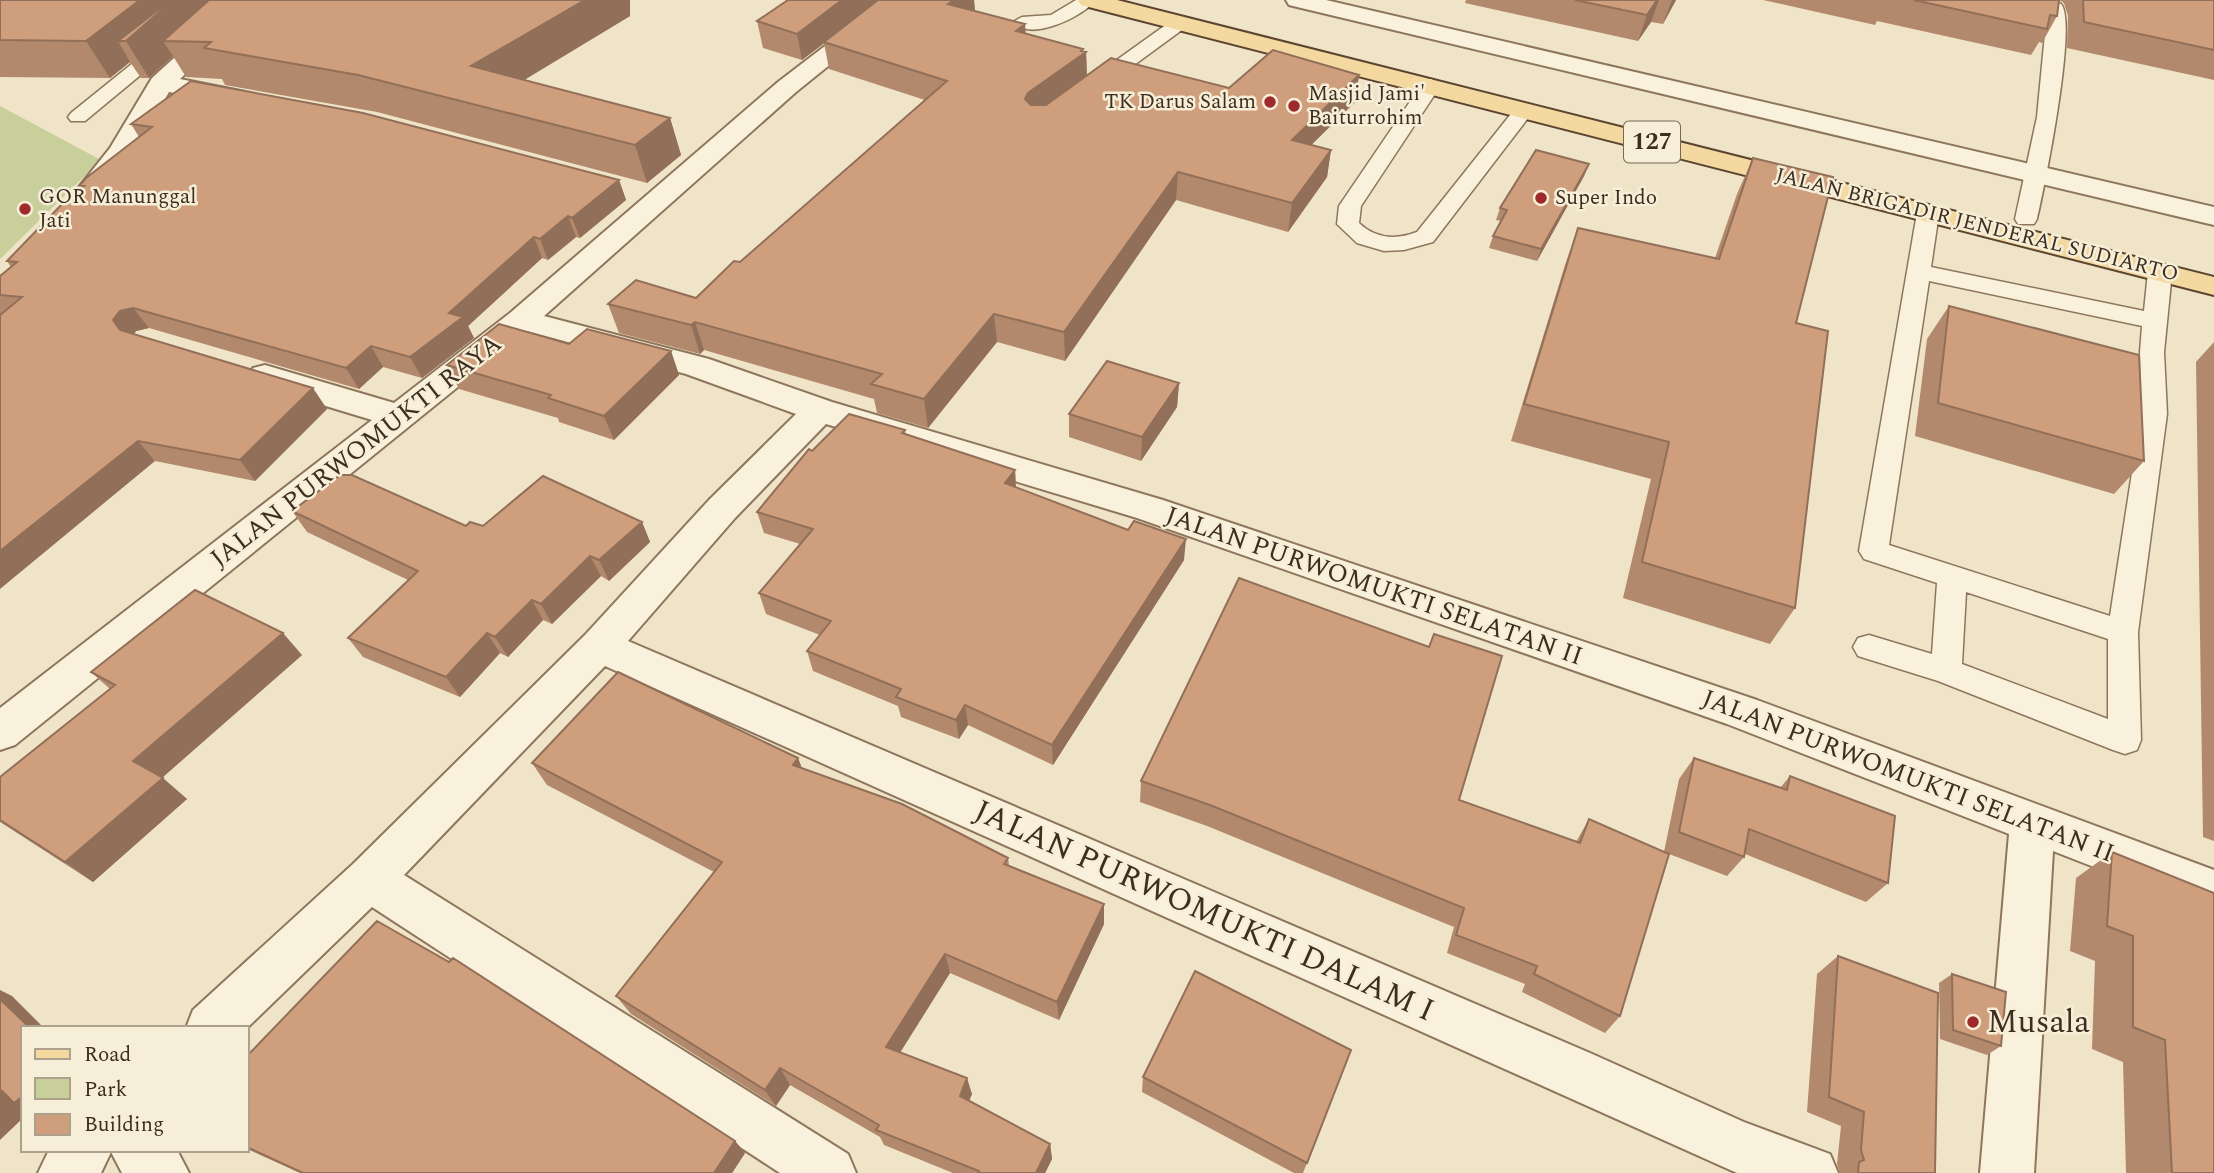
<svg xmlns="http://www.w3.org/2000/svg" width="2214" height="1173" font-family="Spectral,serif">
	<rect width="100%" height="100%" fill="#f0e4c8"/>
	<path fill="#c9cf9b" d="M0,106L101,160L0,259Z"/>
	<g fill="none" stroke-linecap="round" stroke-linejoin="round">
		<g stroke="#8d765c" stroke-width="3">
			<path id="lane" d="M211,0H231L85,121H71L68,117L71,113Z
				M1076,0H1096C1082,17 1031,42 1013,22L1022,17L1051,15Z
				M2035,0C2043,0 2055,0 2061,4C2078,22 2044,190 2037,219L2034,224H2018L2015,219L2037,117L2047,13Z
				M1180,18L1189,23L1186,27L1100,90H1086L1083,86L1086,82L1174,19Z
				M1431,79L1441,85L1361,206L1359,223C1376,239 1396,240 1417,232L1518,105H1532L1535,109L1433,242L1404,250L1384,251L1357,243L1337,224L1339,206L1424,81Z
				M1928,206L1936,208L1939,213L1931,267L2144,311L2148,272L2152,267H2168L2172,272L2164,352L2167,414L2138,632L2141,740L2137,750L2125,754L2113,750L1938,681L1858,656L1853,647L1858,638L1869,635L1932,654L1937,583L1864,559L1859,551L1917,213L1920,208ZM1929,281L2142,326L2140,352L2141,414L2110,616L1889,545ZM1966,592L2108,639V719L1962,664Z"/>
		</g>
		<g stroke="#8d765c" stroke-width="4">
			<path id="street" d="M245,0H271L224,37L180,79L245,92L249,97L245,102L236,105L169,92L135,151L99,198L89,200L79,198L75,192L110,148L152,78L208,27Z
				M885,0H910L796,92L544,316L709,359L832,402L1163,500L1757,700L2214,870V914L2053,851L2034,1173H1980L2009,834L1727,724L1137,518L826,424L735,518L628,641L1590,1053L1744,1122L1830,1154L1838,1173H1737L605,666L404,875L848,1154L856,1173H780L372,907L247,1028H186L193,1010L353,864L585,635L709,500L796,414L686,374L527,331L15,745L0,750V708L372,420L253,384L249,376L253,368L265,365L394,403L510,313L778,82Z
				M1286,0H1326L2214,207V225L1297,7L1289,5Z
				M49,1150H177L189,1173H122L111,1152L101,1173H38Z"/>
		</g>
		<g stroke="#5b4430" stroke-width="4">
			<path id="primary" d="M1078,0H1117L2214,277V295L1081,5Z"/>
		</g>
		<use href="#lane" fill="#faf1dc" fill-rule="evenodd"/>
		<use href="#street" fill="#faf1dc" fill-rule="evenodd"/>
		<use href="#primary" fill="#f3d9a0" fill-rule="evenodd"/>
	</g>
	<path fill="#b2896c" d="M0,0H630V16L524,80L670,118L681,155L647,183L377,112L225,85L222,79L186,77L173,56L149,78H141L130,62L110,78L0,77Z
		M788,0H974L975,11L1026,34L1086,52L1087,76L1229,88L1359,75L1355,102L1311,145L1331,150L1327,177L1288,232L1176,200L1065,361L997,342L928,428L877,413L874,399L704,350L700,354L619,333L608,304L696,298L740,262L925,100L829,69L824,43L802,60L763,48L757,21Z
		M1466,0H1676L1663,24L1651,22L1638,41L1465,3Z
		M1763,0H2214V80L2067,48L2068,16L2064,3L2059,0L2057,16L2042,43L2039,42L2031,55L1877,21L1875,25Z
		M131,124L619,180L626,200L580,238L576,237L548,260L542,258L468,326L474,338L422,378L383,367L359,389L149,328L136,331L134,334L327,409L255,481L155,461L0,314V276L11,267L7,261L81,188L79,186L139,137Z
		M1753,158L1796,323L1795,608L1770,644L1623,598L1651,479L1511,441L1565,265L1578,228L1715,258L1737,194Z
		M1589,164L1584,176L1537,261L1489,248L1493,236L1501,221L1496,220L1500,208Z
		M1949,306L2144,461L2114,494L1915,436L1927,339Z
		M2214,342V841L2203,837L2196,362Z
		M569,344L671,351L679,375L614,440L559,422L558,418L459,389L447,365Z
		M1179,383L1177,407L1141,461L1069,437V414Z
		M905,430L906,435L1015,470L1016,487L1184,560L1053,765L968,725L959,739L901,717L898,706L813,671L807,651L820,635L766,614L759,593L800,544L764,533L757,512L812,451Z
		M292,511L466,526L642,522L650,542L609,581L601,576L552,624L543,620L508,657L500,653L460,697L363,657L348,638L408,580L307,532Z
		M302,655L162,778L187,799L93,882L0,822V777L110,689L91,672Z
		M798,758L802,768L1008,858L1009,865L1104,904V924L1059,1020L950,973L900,1052L972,1094L969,1101L1050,1144L1052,1159L1045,1173H953L884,1145L880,1137L790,1085L776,1106L631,1014L616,996L714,872L547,785L532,763Z
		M1694,758L1780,788L1790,776L1888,883L1866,902L1745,854L1744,857L1727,876L1669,854L1620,1016L1605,1033L1522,992L1525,984L1447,953L1454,927L1207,826L1140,802L1141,781L1459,800L1576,842L1589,819L1664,852L1679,779Z
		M2112,852L2214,1173H2126L2123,1062L2092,1049L2095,961L2070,951L2076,878Z
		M1838,956L1935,1173H1840L1837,1164L1841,1126L1807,1112L1817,974Z
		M1952,974L2001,1046L1987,1055L1940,1039L1939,983Z
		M247,1056L735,1141L745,1153L732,1173H300L247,1149Z
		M1143,1077L1307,1163L1303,1173H1294L1142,1092Z"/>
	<path fill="#916f58" d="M140,0H241L163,41L173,56L149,78L126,41H118L130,62L110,78L86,41Z
		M585,0H630V16L486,103L471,66Z
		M842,0H881L802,60L797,34Z
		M954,0H974L975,13L948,4Z
		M1657,0H1659L1651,22L1638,41L1647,15Z
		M1672,0H1676L1663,24Z
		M1025,24L1027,50L1016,31Z
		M1083,49V54L1086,52L1087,79L1030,120L1025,99L1028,93Z
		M1359,75L1355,102L1288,168L1292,140Z
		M670,118L681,155L647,183L635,145Z
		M1331,150L1327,177L1288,232L1292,203Z
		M1589,164L1584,176L1537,261L1541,249Z
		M1178,172L1176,200L1065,361L1064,332Z
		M619,180L626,200L580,238L572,218Z
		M568,216L576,237L548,260L540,239Z
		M534,237L542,258L468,326L474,338L422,378L410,357L449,313Z
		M133,308L149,328L136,331L129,341L113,320L120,311Z
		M994,314L997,342L928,428L924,399Z
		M695,322L704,350L700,354L691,325Z
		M371,346L383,367L359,389L346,368Z
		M671,351L679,375L614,440L604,416Z
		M1179,383L1177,407L1141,461L1142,437Z
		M313,388L327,409L255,481L240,460Z
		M138,441L155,461L0,589V551Z
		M1015,470L1016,491L1005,483Z
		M642,522L650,542L609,581L599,560Z
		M1186,539L1184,560L1053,765L1052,745Z
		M590,556L601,576L552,624L541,604Z
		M532,600L543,620L508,657L495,637Z
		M283,633L302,655L157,782L133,761Z
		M487,633L500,653L460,697L446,677Z
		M965,705L968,725L959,739L956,720Z
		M798,758L806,780L793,765Z
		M163,778L187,799L93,882L65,862Z
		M1104,904V924L1059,1020L1057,1002Z
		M945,954L950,973L893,1064L886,1047Z
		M0,990L12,996L44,1028H30L0,999Z
		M780,1068L790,1085L776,1106L765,1090Z
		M967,1078L972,1094L964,1112L960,1096Z
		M2,1091L23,1096V1118L0,1140V1093Z
		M735,1141L745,1153L732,1173H714Z
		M1050,1144L1052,1159L1045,1173H1036Z"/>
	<path fill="#cf9f7d" stroke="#916f58" stroke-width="2" d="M0,0H140L86,41L0,40Z
		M171,0H173L126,41H118Z
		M209,0H585L471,66L670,118L635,145L358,75L204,48L211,42L163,41Z
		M788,0H842L797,34L757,21Z
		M878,0H954L948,4L1025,24L1016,31L1083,49L1081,51L1086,52L1028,93L1025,99L1031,105H1046L1111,58L1229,88L1273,50L1359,75L1292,140L1331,150L1292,203L1178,172L1064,332L994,314L924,399L871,384L882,374L695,322L691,325L608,304L636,280L696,298L734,261L740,262L947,81L824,42Z
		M1575,0H1657L1647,15Z
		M1914,0H2059L2057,16L2050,15L2047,29Z
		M2083,0H2214V50L2084,22Z
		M191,81L363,113L619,180L572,218L568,216L540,239L534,237L449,313L463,317L410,357L371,346L346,368L133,308L120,311L113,320L120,330L313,388L240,460L138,441L0,551V315L22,297L0,295V276L17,262L7,261L64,202L84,186H79L86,178L152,127L131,124Z
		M1536,150L1589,164L1541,249L1493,236L1507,210L1500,208Z
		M1753,158L1833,177L1796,323L1828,331L1795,608L1642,562L1669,442L1524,404L1578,228L1719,259Z
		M1949,306L2139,355L2144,461L1938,403Z
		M499,324L569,344L587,329L671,351L604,416L548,398L551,395L447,365Z
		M1107,361L1179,383L1142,437L1069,414Z
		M849,414L905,430L902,433L1015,470L1005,483L1128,530L1134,521L1186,539L1052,745L965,705L956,720L896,697L901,689L807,651L831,621L759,593L813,529L757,512L809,449L812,451Z
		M340,475H352L466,526L470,522L483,526L543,476L642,522L599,560L590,556L541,604L532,600L495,637L487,633L446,677L348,638L418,571L292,511Z
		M1239,578L1429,647L1434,634L1502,656L1459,800L1580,843L1589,819L1669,854L1620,1016L1534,974L1537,966L1456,935L1464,908L1210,805L1141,781Z
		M195,590L283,633L133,761L163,778L65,862L0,820V777L115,685L91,672Z
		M618,672L798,758L793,765L902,804L1008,858L1004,864L1104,904L1057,1002L945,954L886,1047L967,1078L960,1096L1050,1144L1036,1173H978L979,1171L876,1130L879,1125L780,1068L765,1090L616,996L722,862L532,763Z
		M1694,758L1787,790L1790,776L1895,816L1888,883L1749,829L1744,857L1679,832Z
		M2112,852L2214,893V1173H2172L2165,1040L2133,1027V936L2107,926Z
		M377,921L449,962L453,958L735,1141L714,1173H303L247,1147V1056Z
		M1838,956L1938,993L1935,1173H1858L1859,1162L1864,1160L1861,1150L1864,1112L1829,1097Z
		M1195,971L1351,1050L1307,1163L1143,1077Z
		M1952,974L2006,992L2001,1046L1953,1030Z
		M0,999L30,1028H23V1096L14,1103L2,1091L0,1093Z"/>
	<g fill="#9e2a2b" stroke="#f7eed8" stroke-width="2.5">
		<circle cx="1270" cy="102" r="7"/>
		<circle cx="1294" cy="106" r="7"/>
		<circle cx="1541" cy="198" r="7"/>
		<circle cx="25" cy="209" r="7"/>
		<circle cx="1973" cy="1022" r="7"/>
	</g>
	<g text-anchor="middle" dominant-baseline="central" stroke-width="5" stroke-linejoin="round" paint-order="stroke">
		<g font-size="21" fill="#3d2e20" stroke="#f7eed8" text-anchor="start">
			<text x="1308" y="94">Masjid Jami'<tspan x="1308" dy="24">Baiturrohim</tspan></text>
			<text x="1256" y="102" text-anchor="end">TK Darus Salam</text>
			<text x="39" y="197">GOR Manunggal<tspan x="39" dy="24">Jati</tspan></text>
			<text x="1555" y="198">Super Indo</text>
		</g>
		<g font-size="21" fill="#3d2e20" stroke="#f7eed8">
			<text transform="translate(1977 225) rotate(14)">JALAN BRIGADIR JENDERAL SUDIARTO</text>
		</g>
		<rect fill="#f7eed8" stroke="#756857" stroke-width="2" x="1624" y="121.5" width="56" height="41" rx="5"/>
		<g font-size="24" font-weight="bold" fill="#3d2e20">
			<text x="1652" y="142">127</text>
		</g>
		<g font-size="26" fill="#3d2e20" stroke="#f7eed8">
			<text transform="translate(356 451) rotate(-38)">JALAN PURWOMUKTI RAYA</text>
			<text transform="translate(1374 586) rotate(19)">JALAN PURWOMUKTI SELATAN II</text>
			<text transform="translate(1908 776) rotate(21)">JALAN PURWOMUKTI SELATAN II</text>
		</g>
		<g font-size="32" fill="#3d2e20" stroke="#f7eed8">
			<text transform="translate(1204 911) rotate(24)">JALAN PURWOMUKTI DALAM I</text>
		</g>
		<g font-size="32" fill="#3d2e20" stroke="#f7eed8" text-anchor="start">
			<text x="1987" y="1022">Musala</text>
		</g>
	</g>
	<rect x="21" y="1026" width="228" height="126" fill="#f7eed8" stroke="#ada18e" stroke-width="2"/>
	<rect x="35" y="1049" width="35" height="10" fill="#f3d9a0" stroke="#ada18e" stroke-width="2"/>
	<text x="84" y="1061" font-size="21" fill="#3d2e20">Road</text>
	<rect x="35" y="1078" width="35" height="21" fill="#c9cf9b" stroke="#ada18e" stroke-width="2"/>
	<text x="84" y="1096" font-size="21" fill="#3d2e20">Park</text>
	<rect x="35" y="1114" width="35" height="21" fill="#cf9f7d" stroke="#ada18e" stroke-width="2"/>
	<text x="84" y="1131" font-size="21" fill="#3d2e20">Building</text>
</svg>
